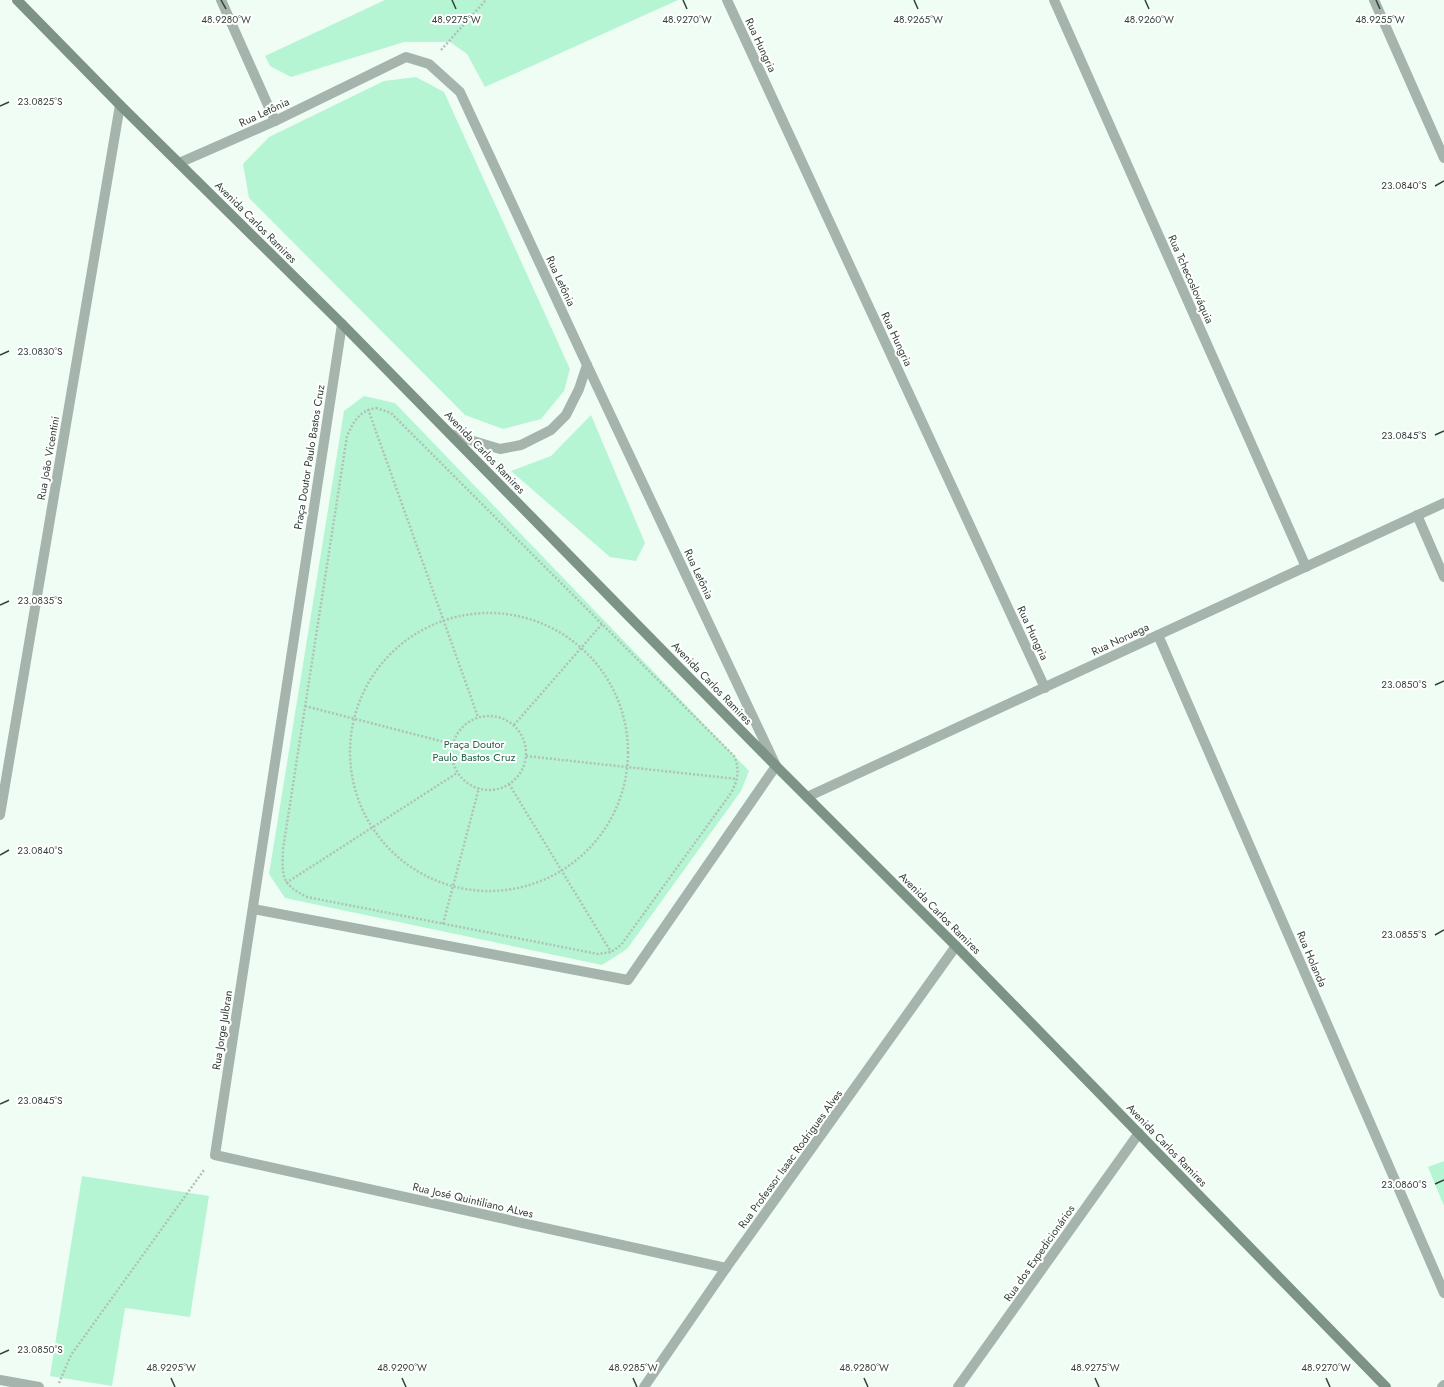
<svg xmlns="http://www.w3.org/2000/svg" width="1444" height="1387" viewBox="0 0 1444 1387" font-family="Jost,sans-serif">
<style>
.green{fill:#b6f5d4}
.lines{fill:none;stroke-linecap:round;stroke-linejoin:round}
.path{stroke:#b1c0b8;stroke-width:2.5;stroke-dasharray:2 2;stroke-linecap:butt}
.minor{stroke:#a5b4ac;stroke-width:10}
.secondary{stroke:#7c9386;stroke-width:10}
.ticks{fill:none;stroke:#324139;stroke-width:1.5}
.labels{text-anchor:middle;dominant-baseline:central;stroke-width:4;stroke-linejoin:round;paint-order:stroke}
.street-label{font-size:11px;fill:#324139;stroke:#fff}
.park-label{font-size:11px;fill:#1d6547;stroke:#fff}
.ticks-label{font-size:10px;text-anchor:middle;fill:#324139;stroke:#fff;stroke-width:4;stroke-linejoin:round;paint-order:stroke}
</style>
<rect width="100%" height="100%" fill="#effdf5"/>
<g class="green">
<polygon points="385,0 678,0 485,87 467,54 450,42 404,42 291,77 270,66 265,56"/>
<polygon points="416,77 444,92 570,369 564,391 541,419 503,429 465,415 249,198 243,164 269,137 384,81"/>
<polygon points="364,396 395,403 749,771 741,791 627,949 602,965 285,898 269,874 344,411"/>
<polygon points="591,415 645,543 636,561 610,557 511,471 551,456"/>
<polygon points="1444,1161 1444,1206 1428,1167"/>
<polygon points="82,1176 209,1196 190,1317 125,1308 112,1386 50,1376"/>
</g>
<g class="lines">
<g class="path">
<polyline points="441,50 486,0"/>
<path d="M376,408L391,413L734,756C740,769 738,780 731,793L621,945L611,952L598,954L307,897C281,884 282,877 283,849L347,436C354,421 359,411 376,408Z"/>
<polyline points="368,409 478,717"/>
<circle cx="489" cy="752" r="139"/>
<polyline points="305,706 452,744"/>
<circle cx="489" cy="753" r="37"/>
<polyline points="514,725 602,624"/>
<polyline points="526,756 737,779"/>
<polyline points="509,784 611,952"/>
<polyline points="286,883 457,773"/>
<polyline points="443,924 479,788"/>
<polyline points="59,1383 71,1355 204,1170"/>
</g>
<g class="minor">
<polyline points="221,0 275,121"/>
<polyline points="727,0 1045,688"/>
<polyline points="1054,0 1306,567"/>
<polyline points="1374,0 1444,158"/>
<polyline points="179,163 275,121 406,57 429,64 460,92 587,365 776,766 628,980 253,909"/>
<polyline points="342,324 215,1155 726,1268"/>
<polyline points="450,434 500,449 521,445 551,430 566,415 579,389 587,365"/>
<polyline points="1417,515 1444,577"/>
<polyline points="1158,635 1444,1293"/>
<polyline points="807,797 1444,503"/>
<polyline points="0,815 120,105"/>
<polyline points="0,1380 39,1387"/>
<polyline points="644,1387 726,1268 956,946"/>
<polyline points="958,1387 1139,1133"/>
<polyline points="1442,1387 1444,1385"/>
</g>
<polyline class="secondary" points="17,0 120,105 342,324 776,766 956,946 1386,1387"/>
</g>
<path class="ticks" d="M221,0L226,9M452,0L456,9M683,0L687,9M914,0L918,9M1145,0L1149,9M1376,0L1380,9M0,106L9,102M1435,186L1444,181M0,355L9,351M1435,435L1444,431M0,605L9,601M1435,685L1444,681M0,855L9,850M1435,935L1444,930M0,1104L9,1100M1435,1184L1444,1180M0,1354L9,1350M171,1378L175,1387M402,1378L406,1387M633,1378L637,1387M864,1378L868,1387M1095,1378L1099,1387M1326,1378L1330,1387"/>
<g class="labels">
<g class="street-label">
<text transform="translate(761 45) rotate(65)">Rua Hungria</text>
<text transform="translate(264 112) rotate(-25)">Rua Letônia</text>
<text transform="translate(256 222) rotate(45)">Avenida Carlos Ramires</text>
<text transform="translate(1191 279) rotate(66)">Rua Tchecoslováquia</text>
<text transform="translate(561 281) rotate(65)">Rua Letônia</text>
<text transform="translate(897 339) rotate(65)">Rua Hungria</text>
<text transform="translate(485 452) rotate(46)">Avenida Carlos Ramires</text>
<text transform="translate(309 457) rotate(-81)">Praça Doutor Paulo Bastos Cruz</text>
<text transform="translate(48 458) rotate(-80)">Rua João Vicentini</text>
<text transform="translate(699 574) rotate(65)">Rua Letônia</text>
<text transform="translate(1033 633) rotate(65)">Rua Hungria</text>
<text transform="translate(1120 639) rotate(-25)">Rua Noruega</text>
<text transform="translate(712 683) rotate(46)">Avenida Carlos Ramires</text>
<text transform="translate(940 913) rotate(45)">Avenida Carlos Ramires</text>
<text transform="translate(1312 959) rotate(67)">Rua Holanda</text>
<text transform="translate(222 1030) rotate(-81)">Rua Jorge Julbran</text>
<text transform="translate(1167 1145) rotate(46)">Avenida Carlos Ramires</text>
<text transform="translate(790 1159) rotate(-54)">Rua Professor Isaac Rodrigues Alves</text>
<text transform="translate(473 1200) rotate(13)">Rua José Quintiliano ALves</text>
<text transform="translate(1039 1253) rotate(-55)">Rua dos Expedicionários</text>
</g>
<g class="park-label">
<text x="474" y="744">Praça Doutor<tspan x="474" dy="13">Paulo Bastos Cruz</tspan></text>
</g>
</g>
<g class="ticks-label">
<text x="226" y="23">48.9280°W</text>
<text x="456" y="23">48.9275°W</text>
<text x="687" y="23">48.9270°W</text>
<text x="918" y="23">48.9265°W</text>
<text x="1149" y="23">48.9260°W</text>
<text x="1380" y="23">48.9255°W</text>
<text x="40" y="105">23.0825°S</text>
<text x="1404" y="189">23.0840°S</text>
<text x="40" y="355">23.0830°S</text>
<text x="1404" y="439">23.0845°S</text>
<text x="40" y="604">23.0835°S</text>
<text x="1404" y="688">23.0850°S</text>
<text x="40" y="854">23.0840°S</text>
<text x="1404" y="938">23.0855°S</text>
<text x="40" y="1104">23.0845°S</text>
<text x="1404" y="1188">23.0860°S</text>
<text x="40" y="1353">23.0850°S</text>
<text x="171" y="1371">48.9295°W</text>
<text x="402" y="1371">48.9290°W</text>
<text x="633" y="1371">48.9285°W</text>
<text x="864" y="1371">48.9280°W</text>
<text x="1095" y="1371">48.9275°W</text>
<text x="1326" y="1371">48.9270°W</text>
</g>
</svg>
